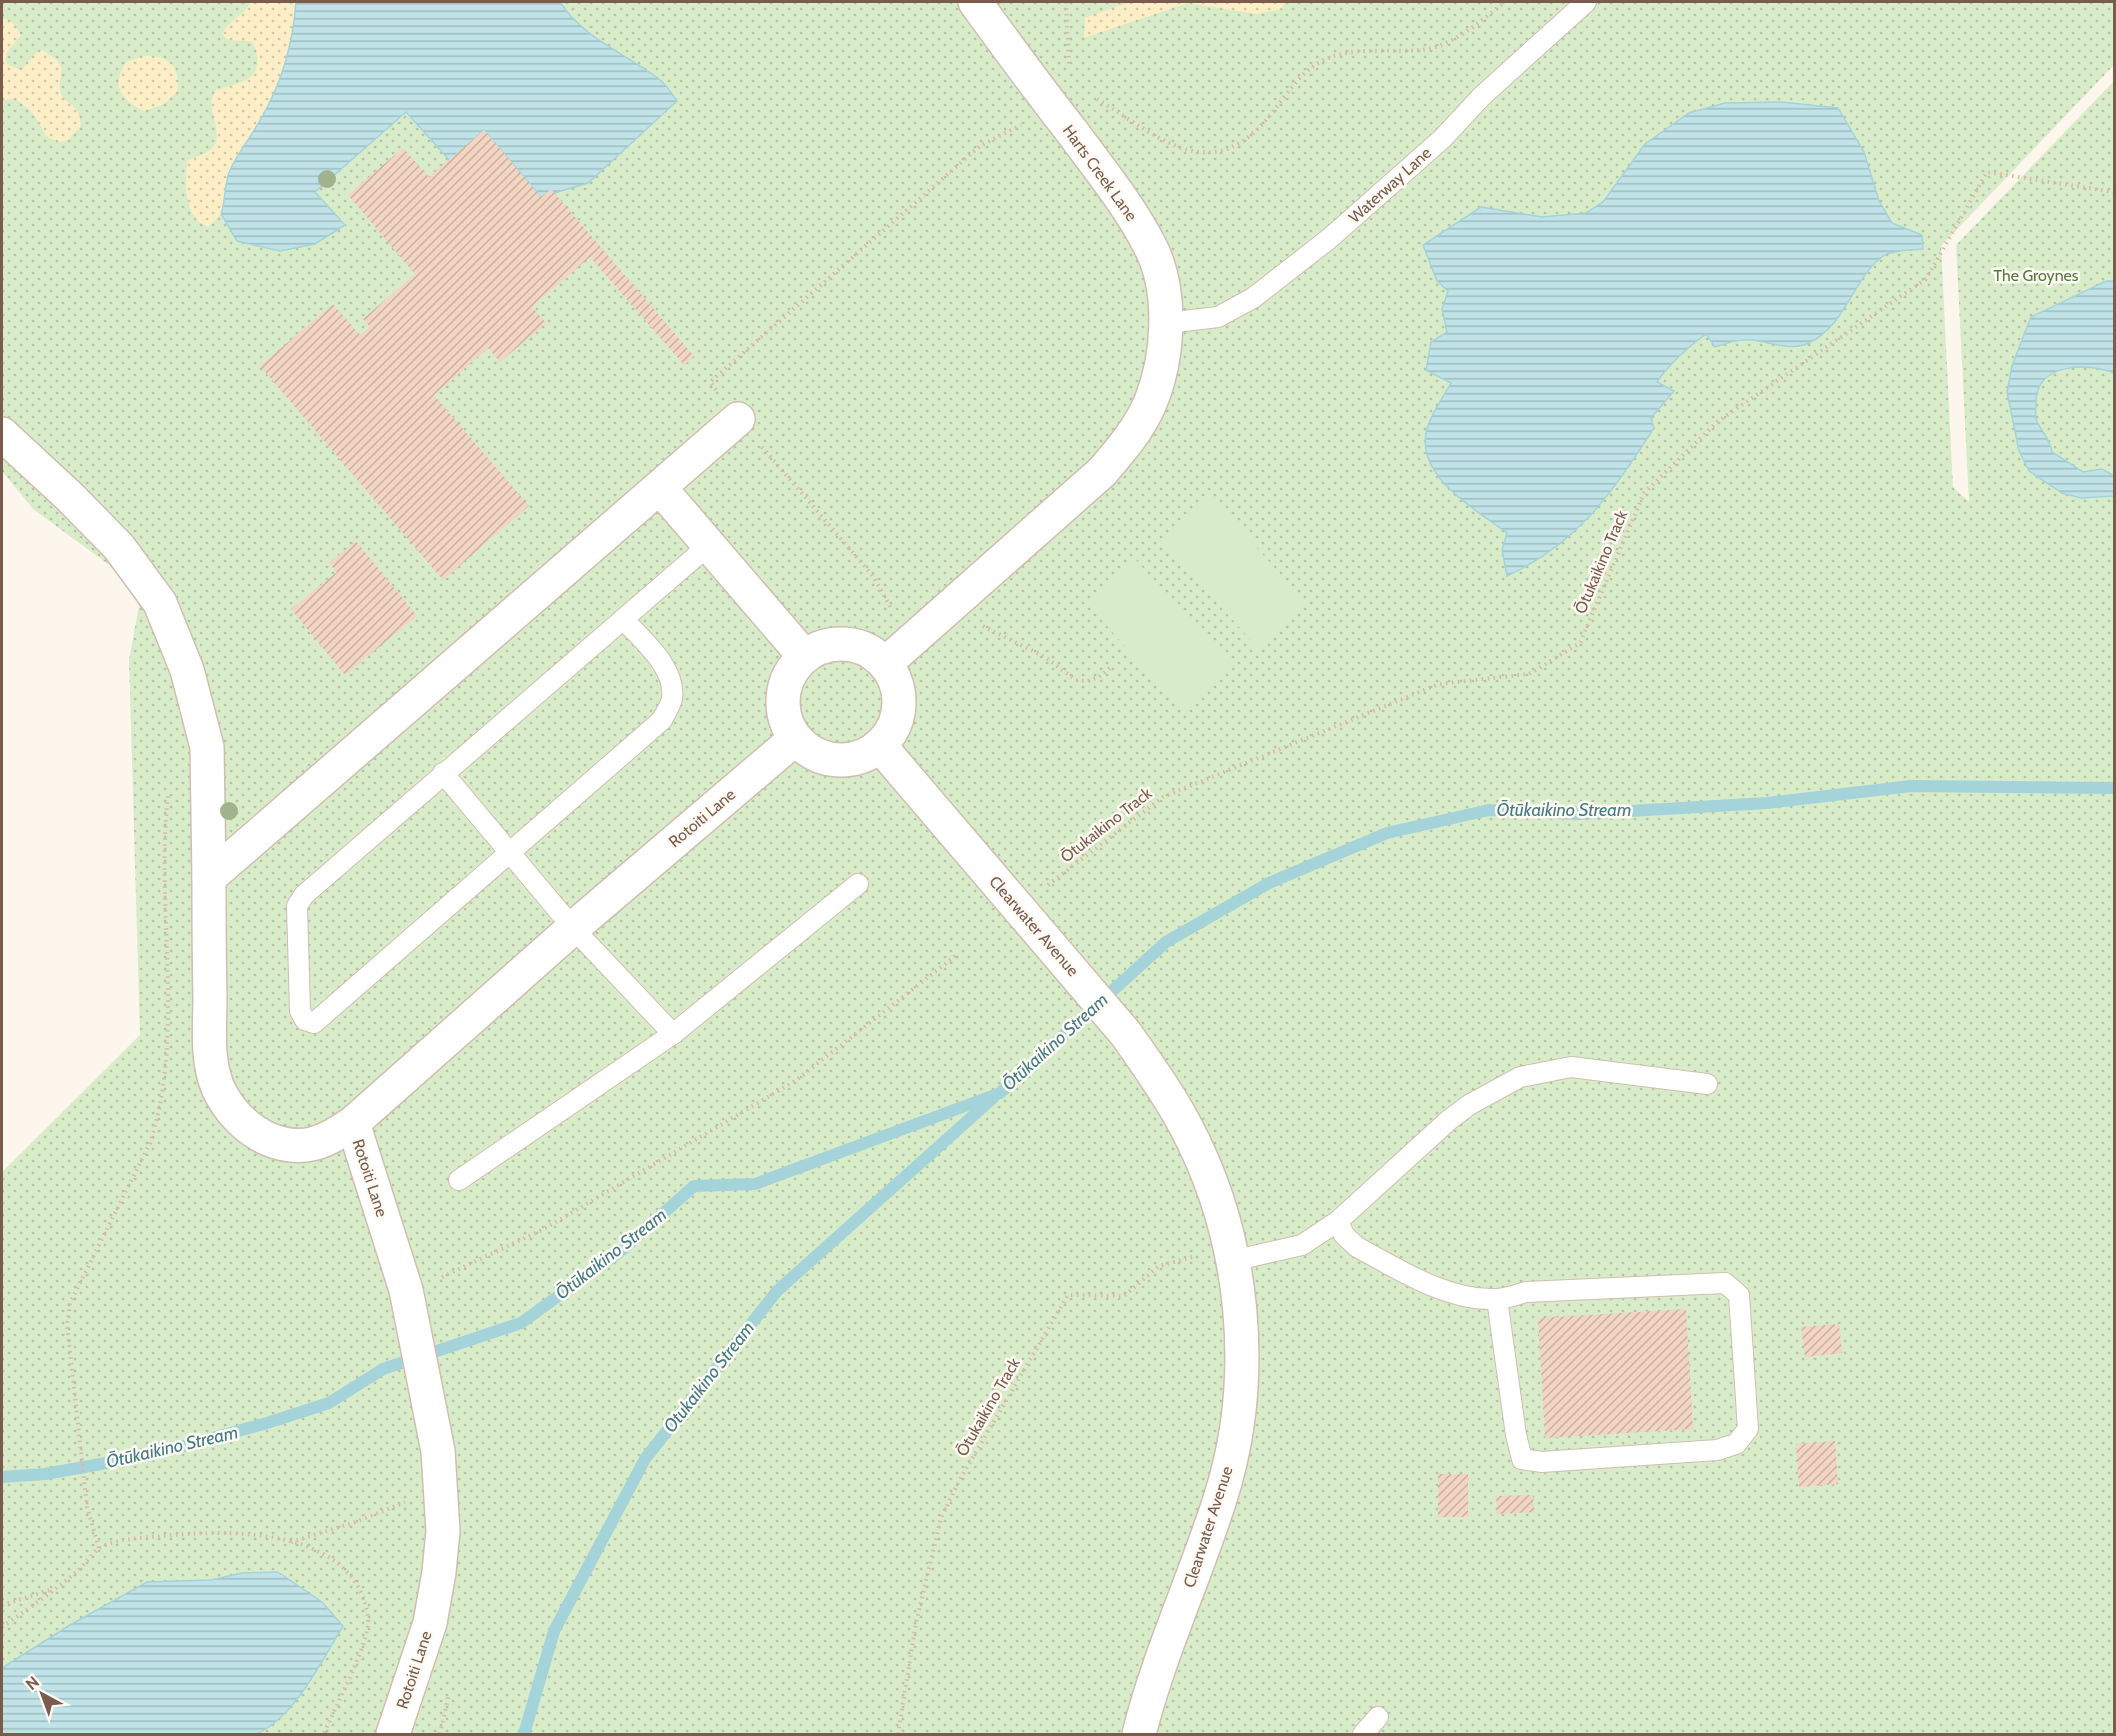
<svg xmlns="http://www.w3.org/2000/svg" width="2116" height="1736" viewBox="0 0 2116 1736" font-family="Cabin,sans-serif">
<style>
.green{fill:url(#green-dots)}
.sand{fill:url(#sand-dots)}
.pitch{fill:#d8ecc9}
.water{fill:url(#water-rules);stroke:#a5d3da;stroke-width:1.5}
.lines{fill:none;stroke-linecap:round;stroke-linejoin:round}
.stream{stroke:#a5d3da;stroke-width:12}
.building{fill:url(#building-hatch)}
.service-casing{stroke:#d1beb0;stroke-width:22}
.minor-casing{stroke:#d1beb0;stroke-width:36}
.path{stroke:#d9b8a5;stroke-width:4;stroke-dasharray:1.5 4.5;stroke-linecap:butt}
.service{stroke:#fff;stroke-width:20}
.minor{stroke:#fff;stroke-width:33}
.tree{fill:#a0b28e}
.labels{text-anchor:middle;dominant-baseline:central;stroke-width:5;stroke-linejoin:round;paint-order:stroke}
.street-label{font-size:16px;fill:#7a5c4d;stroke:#fffaf3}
.park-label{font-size:16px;fill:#537a41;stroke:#fffaf3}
.water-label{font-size:18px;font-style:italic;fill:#437c86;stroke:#fffaf3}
</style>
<defs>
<pattern id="green-dots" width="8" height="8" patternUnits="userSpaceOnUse" patternTransform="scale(1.5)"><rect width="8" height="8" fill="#d8ecc9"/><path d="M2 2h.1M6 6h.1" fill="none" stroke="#b4c2a5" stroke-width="1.8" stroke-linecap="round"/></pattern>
<pattern id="sand-dots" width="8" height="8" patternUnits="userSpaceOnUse" patternTransform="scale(1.5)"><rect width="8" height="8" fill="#fcefc7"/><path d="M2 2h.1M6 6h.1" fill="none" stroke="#d1c5a4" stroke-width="1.8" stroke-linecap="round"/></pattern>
<pattern id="water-rules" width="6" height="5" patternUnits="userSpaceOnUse" patternTransform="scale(1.5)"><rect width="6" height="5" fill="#bfe3e8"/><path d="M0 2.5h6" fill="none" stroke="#a0bbbe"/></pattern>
<pattern id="building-hatch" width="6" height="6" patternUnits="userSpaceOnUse" patternTransform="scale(1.5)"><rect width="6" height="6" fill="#f3d5c3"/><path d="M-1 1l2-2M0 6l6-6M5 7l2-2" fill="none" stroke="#cab0a1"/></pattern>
</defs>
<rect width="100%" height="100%" fill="#fdf6ec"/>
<polygon class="green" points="2,2 2114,2 2114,65 1941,246 1953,487 1969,502 1956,245 2114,81 2114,1734 2,1734 2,1172 140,1035 129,660 142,589 33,509 2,471"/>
<g class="sand">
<path d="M251,2H296L294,34L283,70L264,113L227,179L226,199L221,214L208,227C204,225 199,222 196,219C185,207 184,176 188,161C194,157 203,155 209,151C230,135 201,109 216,90C242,83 270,78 252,42C241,38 230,45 222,34C229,20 244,16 251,2Z"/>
<polygon points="1131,2 1285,2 1282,9 1257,14 1188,3 1084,38 1085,18"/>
<path d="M2,19C12,19 16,26 21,35L7,52L6,59L7,64L20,70C29,64 31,54 42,50L57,60L62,69C52,114 79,91 81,126L68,140L59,142L47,137L33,113L16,99L2,100Z"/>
<path d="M143,56C170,56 180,65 177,92L164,104L144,111C120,98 111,88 126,62Z"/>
</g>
<g class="pitch">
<polygon points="1210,495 1306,603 1257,647 1160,540"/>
<polygon points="1136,560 1233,668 1184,712 1087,604"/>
</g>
<g class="water">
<path d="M296,2H560C584,39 625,53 659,79C666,84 672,94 677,101L588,183L541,197L484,130L451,162L406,112L315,192L345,225L315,244L280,251L237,241L221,214C226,200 224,183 230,170C239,151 253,134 263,115C283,80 293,41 296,2Z"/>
<path d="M1781,102L1838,108L1864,152L1879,201L1892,223L1922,235L1923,249C1912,250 1892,250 1883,256C1853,278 1847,324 1809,343C1790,352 1769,341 1750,340C1738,339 1726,343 1715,347L1706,334C1687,348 1670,363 1657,382L1674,391L1651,418L1654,428C1612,492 1580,542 1507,576L1502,550L1507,533C1477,510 1418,479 1426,433C1430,415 1442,399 1451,383L1426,370L1431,342L1447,332L1442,309L1448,291L1437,281L1423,245L1481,207L1542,217L1586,213L1603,202L1645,144L1689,113L1725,103Z"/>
<path d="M2106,281H2114V373C2086,362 2034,363 2036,405C2036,409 2035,415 2036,419C2041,432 2049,436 2052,452L2083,472L2102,469L2114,476V496L2081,498L2062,493L2029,471L2019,451L2007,392L2012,366L2031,317Z"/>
<path d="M278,1572L322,1602L343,1626C320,1663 297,1714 257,1734H2V1668L70,1625L147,1582L211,1580L242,1573Z"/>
</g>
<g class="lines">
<g class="stream">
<polyline points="2,1477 45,1474 151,1455 267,1423 329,1403 383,1369 521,1323 622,1250 694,1186 755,1184 1000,1093 1166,942 1269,883 1387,833 1489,810 1579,814 1767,803 1911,786 2114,788"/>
<polyline points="524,1734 554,1631 645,1459 777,1291 993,1098"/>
</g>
</g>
<g class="building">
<polygon points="484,130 541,197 551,189 694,356 684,365 590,257 532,307 546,323 500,362 488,348 434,395 529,506 443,580 260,366 333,304 360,335 370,327 363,319 415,274 348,195 403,148 429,177"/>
<polygon points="356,541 417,616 345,675 291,609 337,572 329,563"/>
<polygon points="1686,1309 1693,1429 1545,1438 1538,1318"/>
<polygon points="1839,1324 1842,1353 1805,1357 1801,1327"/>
<polygon points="1835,1441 1838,1484 1799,1487 1796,1444"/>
<rect x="1438" y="1474" width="30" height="43"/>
<polygon points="1533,1495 1534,1512 1497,1514 1496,1496"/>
</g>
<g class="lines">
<defs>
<g id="service">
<polyline points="1167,323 1218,317 1253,298 1330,238 1443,138 1481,97 1586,2"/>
<path d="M623,619C642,640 676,667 672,698C671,705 665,714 662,720L314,1023L305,1020L300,1011L297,906L304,895L709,545"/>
<polyline points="443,773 573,928 673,1034 459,1180"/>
<polyline points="673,1034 858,884"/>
<path d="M1338,1221L1344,1235L1357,1247C1398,1269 1447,1301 1495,1299C1505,1299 1516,1295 1526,1292L1725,1283L1739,1295L1748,1429L1736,1444L1717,1450L1542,1462L1522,1459L1516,1435L1497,1299"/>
<polyline points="1232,1261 1302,1245 1338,1221 1449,1120 1469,1105 1520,1077 1571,1067 1707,1084"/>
<polyline points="1363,1734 1378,1717"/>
</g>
<g id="minor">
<polyline points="2,434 70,497 119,547 160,603 187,670 207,747 209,878"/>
<polyline points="660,488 804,656"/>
<circle cx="841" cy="702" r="58"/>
<path d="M885,664L1102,472C1121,450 1140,428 1151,401C1169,356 1173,290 1150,246C1129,205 1100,170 1073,133C1039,90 1007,46 975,2"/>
<path d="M880,746L1126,1034C1147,1064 1168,1093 1185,1125C1245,1237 1259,1378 1220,1499C1195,1578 1159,1654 1139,1734"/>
<path d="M353,1123C325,1143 302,1153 268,1139C246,1129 228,1110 218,1088C206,1060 210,1026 210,997C209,958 209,918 209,878L738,419"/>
<polyline points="393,1734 430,1623 439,1572 443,1531 438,1451 406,1290 353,1123 573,928 795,739"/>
</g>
</defs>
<use href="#service" class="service-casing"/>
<use href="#minor" class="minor-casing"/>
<g class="path">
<polyline points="1066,2 1069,64"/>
<path d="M1097,99C1163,139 1213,191 1275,109C1288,92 1304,68 1326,59C1356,46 1388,53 1420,50C1453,47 1480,21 1505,2"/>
<polyline points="716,390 710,382 980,146 1021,125"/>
<polyline points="762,447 873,576 892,610"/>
<polyline points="983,626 1045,657 1076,680 1088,681 1099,677 1112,666"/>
<polyline points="1048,885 1163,797 1439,684 1529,674 1580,643 1644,493 1717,422 1926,279 1987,172 2114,192"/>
<polyline points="442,1277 544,1229 795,1081 958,954"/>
<polyline points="291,1542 353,1523 405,1502"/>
<path d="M99,1548L87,1507L67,1324L70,1303L150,1143C186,1032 155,911 168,796"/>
<polyline points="2,1605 50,1590"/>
<path d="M2,1627C26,1610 52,1593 75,1573C84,1566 91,1553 101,1547C120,1538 143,1538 164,1536C231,1529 354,1527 368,1616C372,1640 334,1708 324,1734"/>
<polyline points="440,1734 449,1694"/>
<polyline points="898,1734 916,1623 941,1518 959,1481 1068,1295 1124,1296 1159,1266 1192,1257"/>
</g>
<use href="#service" class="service"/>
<use href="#minor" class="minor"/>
</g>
<g class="tree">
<circle cx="327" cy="179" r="9"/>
<circle cx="229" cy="811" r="9"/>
</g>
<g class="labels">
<g class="street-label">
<text transform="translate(1100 173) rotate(54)">Harts Creek Lane</text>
<text transform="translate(1390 185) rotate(-42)">Waterway Lane</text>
<text transform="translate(1601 562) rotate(-67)">Ōtukaikino Track</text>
<text transform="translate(702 818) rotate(-40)">Rotoiti Lane</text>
<text transform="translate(1106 825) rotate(-38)">Ōtukaikino Track</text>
<text transform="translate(1034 926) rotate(49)">Clearwater Avenue</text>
<text transform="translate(370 1178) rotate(72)">Rotoiti Lane</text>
<text transform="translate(988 1407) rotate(-60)">Ōtukaikino Track</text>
<text transform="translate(1208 1527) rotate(-72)">Clearwater Avenue</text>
<text transform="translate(414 1670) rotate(-72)">Rotoiti Lane</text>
</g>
<g class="park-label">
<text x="2036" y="275">The Groynes</text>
</g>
<g class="water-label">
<text x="1564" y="810">Ōtūkaikino Stream</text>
<text transform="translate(1055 1042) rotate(-42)">Ōtūkaikino Stream</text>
<text transform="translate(611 1254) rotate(-38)">Ōtūkaikino Stream</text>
<text transform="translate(709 1377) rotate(-52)">Otukaikino Stream</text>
<text transform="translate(172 1447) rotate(-13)">Ōtūkaikino Stream</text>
</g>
</g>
<rect width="2116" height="1736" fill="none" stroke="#7a5c4d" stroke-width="6"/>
<g transform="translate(42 1694) rotate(319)" stroke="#fffaf3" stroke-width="4.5" paint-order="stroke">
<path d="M0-4.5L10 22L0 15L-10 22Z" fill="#7a5c4d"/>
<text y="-9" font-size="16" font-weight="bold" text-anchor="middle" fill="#7a5c4d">N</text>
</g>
</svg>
